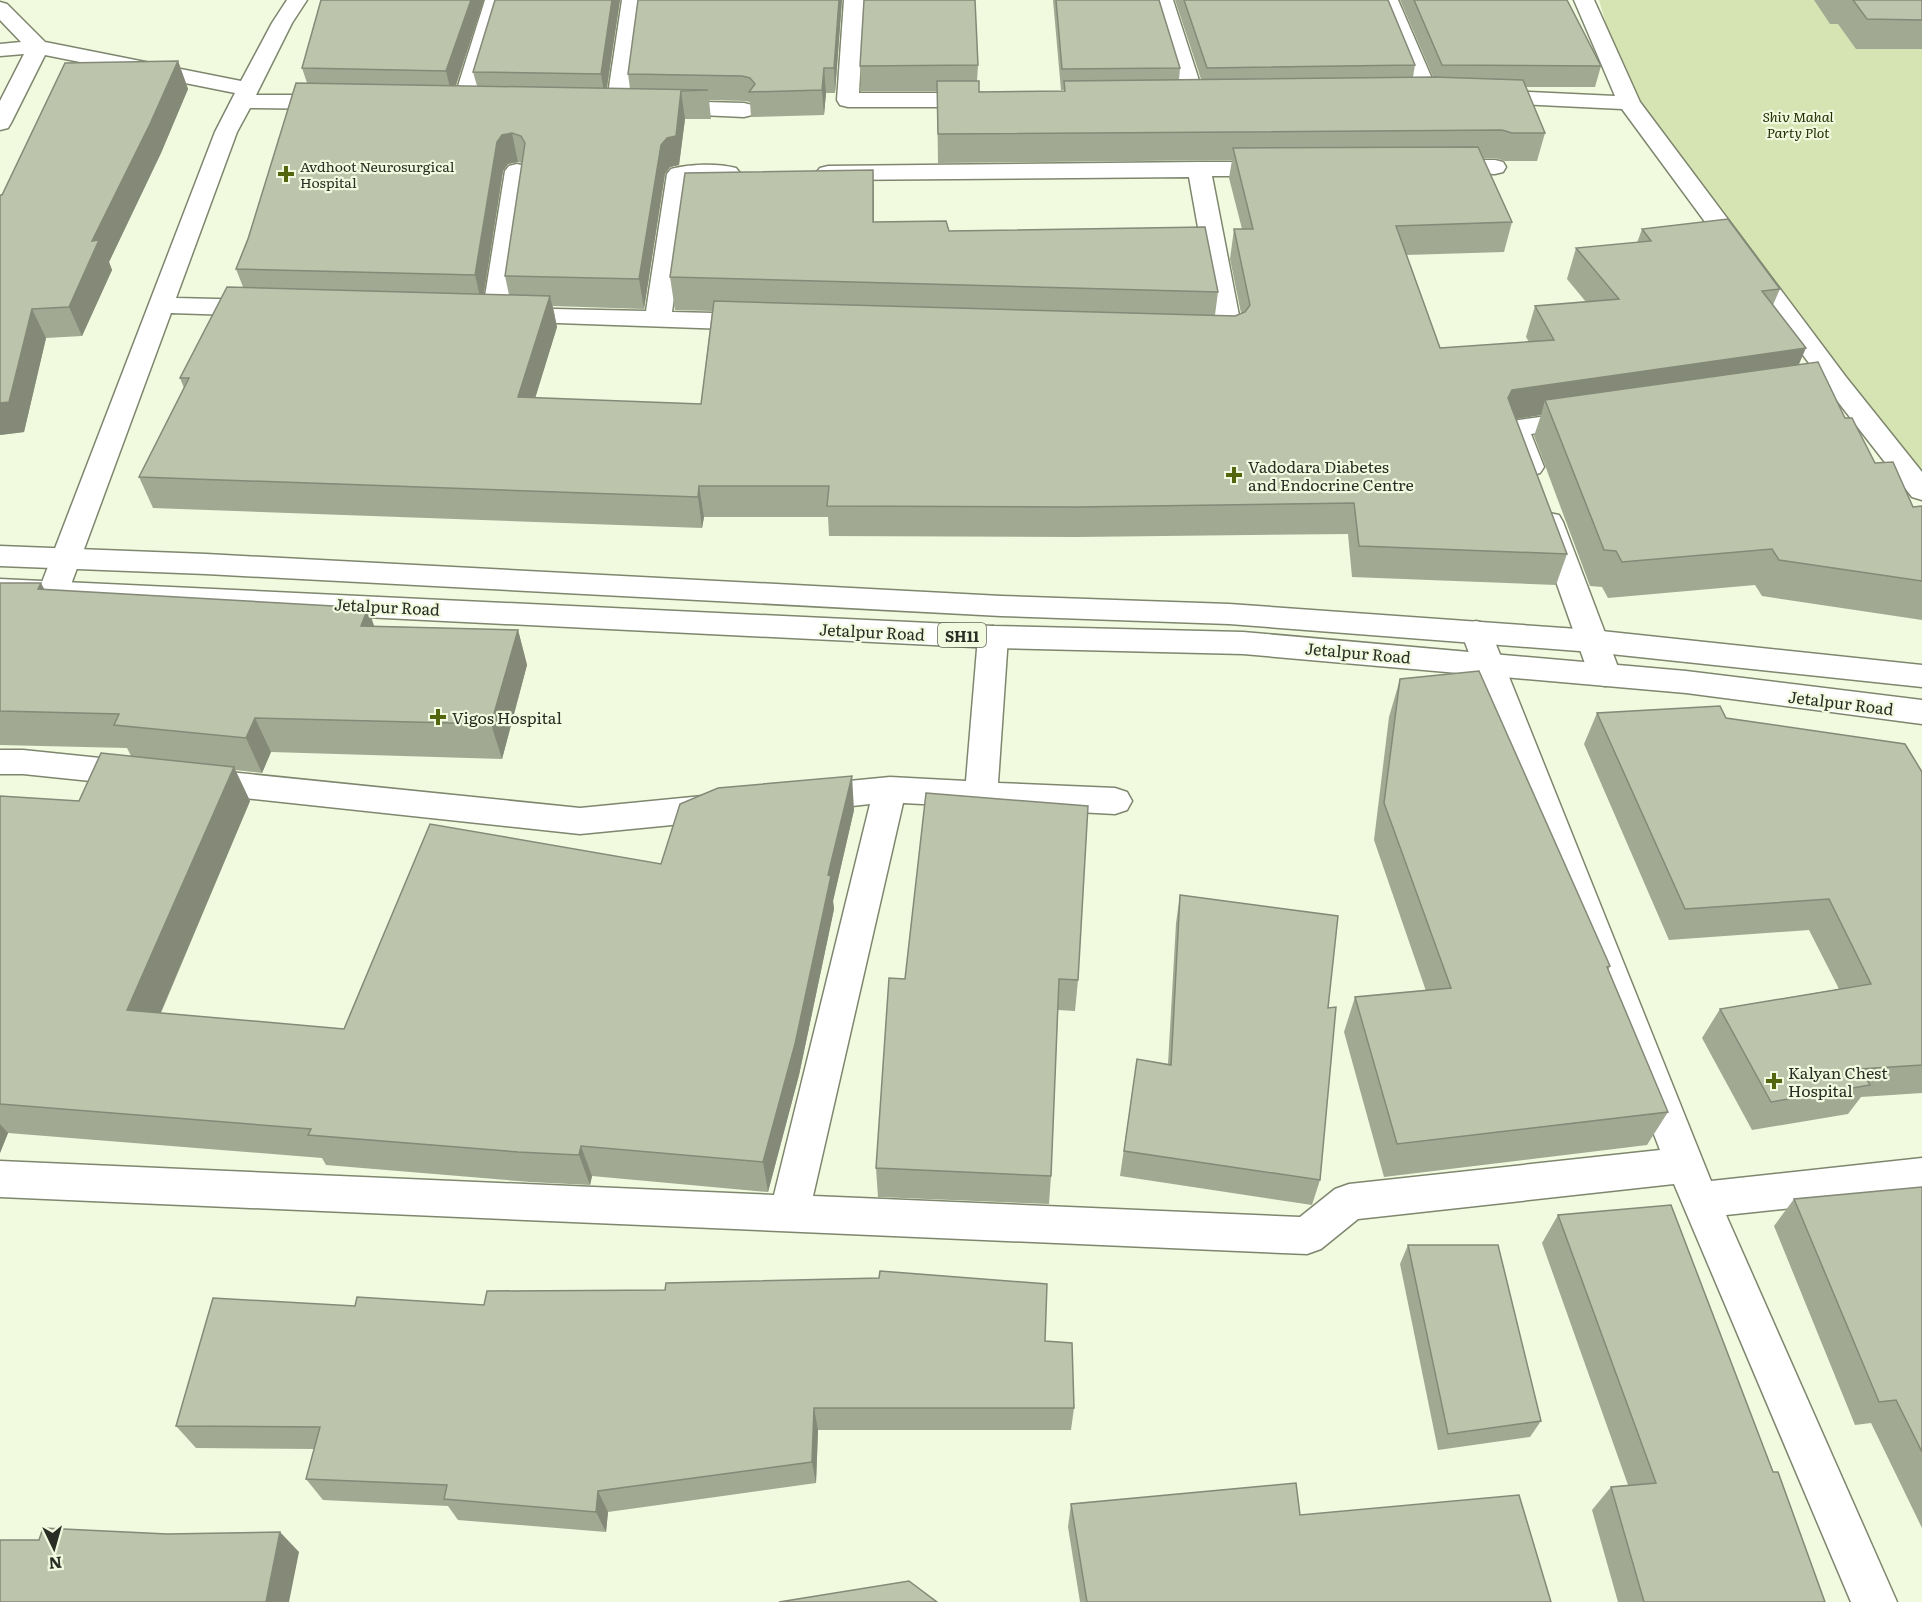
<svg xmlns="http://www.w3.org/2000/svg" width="1922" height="1602" viewBox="0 0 1922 1602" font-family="Literata,serif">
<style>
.green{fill:#d5e4b2}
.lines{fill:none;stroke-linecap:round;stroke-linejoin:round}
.minor-casing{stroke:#7e866e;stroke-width:3}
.major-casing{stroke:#7e866e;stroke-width:3}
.minor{fill:#fff;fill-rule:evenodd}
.major{fill:#fff;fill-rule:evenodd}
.wall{fill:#a2a993;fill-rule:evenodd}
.shaded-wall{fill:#848978}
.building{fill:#bcc4ab;stroke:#848978;stroke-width:1.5}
.poi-dot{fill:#53650e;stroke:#f1f9df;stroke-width:2}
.labels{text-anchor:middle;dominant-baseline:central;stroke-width:4.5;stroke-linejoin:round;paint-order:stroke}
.far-park-label{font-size:14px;font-style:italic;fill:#252f04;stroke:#f1f9df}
.far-poi-label{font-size:14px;fill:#2a2d24;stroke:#f1f9df;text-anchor:start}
.shield{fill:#f1f9df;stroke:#666a5c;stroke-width:1.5}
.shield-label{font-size:15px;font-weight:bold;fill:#2a2d24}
.poi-label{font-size:16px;fill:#2a2d24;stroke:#f1f9df;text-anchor:start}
.street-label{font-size:16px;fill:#2a2d24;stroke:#f1f9df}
</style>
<rect width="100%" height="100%" fill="#f1f9df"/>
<polygon class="green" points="1599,0 1922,0 1922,498 1629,103"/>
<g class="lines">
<defs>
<g id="minor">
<polygon points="287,0 307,0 292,23 256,95 334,95 342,97 345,102 342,107 334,109 250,108 237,132 176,298 261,300 270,303 274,308 270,313 261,316 171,313 69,590 64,597 54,600 44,597 39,590 215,132 235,93 45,55 11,123 8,128 0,130 0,101 24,54 0,56 0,44 21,42 0,20 0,2 7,4 45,42 241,81 272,23"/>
<polygon points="485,0 505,0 474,105 471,110 463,112 455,110 452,105"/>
<polygon points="622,0 642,0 628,107 625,112 617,114 609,112 606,107"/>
<polygon points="844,0 864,0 859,93 982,93 990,95 993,100 990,105 982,107 848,107 840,105 837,100"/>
<polygon points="1153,0 1173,0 1205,99 1202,104 1194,106 1186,104 1183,99"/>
<polygon points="1378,0 1398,0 1439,95 1436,100 1428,102 1420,100 1417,95"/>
<polygon points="1574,0 1594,0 1640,102 1846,377 1922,472 1922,500 1912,497 1828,389 1622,109 1479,102 1476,97 1479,92 1487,90 1615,96"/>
<polygon points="665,101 744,103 752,105 755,110 752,115 744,117 657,113 654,108 657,103"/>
<polygon points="1443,160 1495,160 1503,162 1506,167 1503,172 1495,174 1435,172 1432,167 1435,162"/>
<path d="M1199,162H1274L1282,164L1286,169L1282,174L1274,176H1212L1243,336L1239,341C1225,345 1211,344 1197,340L1193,335L1197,330L1216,328L1189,177L828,180L820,178L816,173L820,168L828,166Z"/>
<path d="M517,164L525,166L529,171L509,308L646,311L667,174L671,169C690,164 717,163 736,168L740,173L736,178L690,181L672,312L756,314L765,317L769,322L765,327L756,330L502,321L495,323L486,320L482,315L505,171L509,166Z"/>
<polygon points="1583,411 1593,413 1596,419 1593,425 1531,434 1544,467 1540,473 1530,476 1520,473 1501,428 1505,422"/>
<polygon points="1549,513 1559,515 1563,522 1621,675 1616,683 1605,686 1594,683 1589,675 1535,522 1539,515"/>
<polygon points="1476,621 1487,624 1491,632 1711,1181 1922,1158 1922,1194 1726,1215 1897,1602 1851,1602 1674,1184 1358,1219 1321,1249 1307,1254 0,1197 0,1161 774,1195 870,804 808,811 796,807 792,798 796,789 808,785 890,777 966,781 978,637 982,629 993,626 1004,629 1008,637 998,783 1115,788 1127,792 1132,801 1127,810 1115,814 903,803 813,1196 1300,1217 1335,1189 1349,1184 1660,1150 1461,632 1465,624"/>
<polygon points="0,750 23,750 139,762 151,765 155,774 151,783 139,786 23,774 0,774"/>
<polygon points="199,769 580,808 723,794 735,798 740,807 735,816 723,820 580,834 199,793 187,790 183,781 187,772"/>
</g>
<g id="major">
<polygon points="0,546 206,554 1001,596 1229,604 1592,630 1922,665 1922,687 1592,652 1229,624 1001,616 206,574 0,566"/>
<polygon points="0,579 993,626 1243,632 1686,671 1922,700 1922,724 1686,693 1243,654 993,648 0,599"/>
</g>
</defs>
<use href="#minor" class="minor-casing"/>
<use href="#major" class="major-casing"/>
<use href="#minor" class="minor"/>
<use href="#major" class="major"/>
</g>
<g class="wall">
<path d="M484,0L456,86H477L473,72L495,0H620L607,89H630L628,74L842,0L835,93H826L824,115L751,117L750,102L745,101L709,100L711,119H685L679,165L670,167L665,174L644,309L553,306L557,327L535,398L701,404L712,311L675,310L670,277L873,170L874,222L949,231L1218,292L1215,315L1235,316L1241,313L1230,259L1234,229H1242L1229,178L1232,160L938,163L937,91H861L860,66L978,65L977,81L979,92L1064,91V90H1061L1053,0H1159L1180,68L1179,80L1201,79L1175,0H1388L1415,65L1413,77H1433L1400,0H1567L1601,66L1595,87H1526L1545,133L1537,161H1505L1495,158H1483L1512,222L1504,252L1406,255L1440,348L1529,342L1526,337L1535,306L1586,302L1567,279L1576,248L1637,243L1642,229L1780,289L1773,305L1799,365L1845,418L1875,463L1913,507L1922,506V620L1762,596L1755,585L1608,598L1602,587L1590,586L1534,436L1541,415L1516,419L1567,554L1556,585L1352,577L1348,534L1076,537L829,536L828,517H704L702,528L153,508L139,477L184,388L180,378L243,287L236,269L307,83L302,68ZM518,162L522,163L505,276L509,295L484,294L503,171L508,164Z"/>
<polygon points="1814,0 1922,0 1922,49 1856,49 1838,24 1830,24"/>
<polygon points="178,61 188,89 161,153 109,262 112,270 82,336 46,338 24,432 0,435 0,195 2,195"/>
<polygon points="0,583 45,590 374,626 518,630 527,665 502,759 271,752 262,773 235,770 250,801 161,1013 344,1029 661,864 854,810 833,901 834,909 799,1075 768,1192 592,1176 590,1185 530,1182 326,1165 322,1158 8,1133 0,1153 0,796 79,801 131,756 127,748 0,745"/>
<polygon points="1400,679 1610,966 1608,971 1668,1112 1647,1145 1384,1177 1344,1032 1355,997 1426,991 1374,840 1389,717"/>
<polygon points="1597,713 1726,718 1922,772 1922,1093 1861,1097 1848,1114 1752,1130 1702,1038 1720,1009 1839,989 1809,930 1669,940 1584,744"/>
<polygon points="926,793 1078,980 1075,1011 1058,1010 1051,1176 1049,1204 878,1197 876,1168 905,979"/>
<polygon points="1180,895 1328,1008 1320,1180 1312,1205 1120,1176 1137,1059 1168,1064 1176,923"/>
<polygon points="1922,1187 1922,1528 1871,1423 1855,1425 1774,1226 1794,1199"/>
<polygon points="1558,1215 1773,1472 1825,1602 1618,1602 1592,1510 1611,1487 1628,1485 1542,1243"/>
<polygon points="1408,1245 1541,1421 1530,1437 1438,1450 1400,1264"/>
<polygon points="1045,1341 1074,1408 1071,1430 818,1430 816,1483 608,1512 606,1532 458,1520 448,1506 323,1500 306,1479 314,1449 196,1448 176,1426"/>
<polygon points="1071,1504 1300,1515 1551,1602 1080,1602 1068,1527"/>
</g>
<g class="shaded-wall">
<polygon points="471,0 484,0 452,96 446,71"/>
<polygon points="612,0 620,0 605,99 601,74"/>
<polygon points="839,0 842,0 835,93 834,68"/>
<polygon points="178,61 188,89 161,153 109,262 112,270 82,336 69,307 92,241"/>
<polygon points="824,68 826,93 824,115 822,90"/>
<polygon points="681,91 685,119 679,165 670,167 665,174 644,309 639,279 661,145"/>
<polygon points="512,133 518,162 508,164 503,171 482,305 475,275 497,142 502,135"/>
<polygon points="873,170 874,203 874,254 873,222"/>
<polygon points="550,296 557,327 526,428 518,397"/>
<polygon points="32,309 46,338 24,432 0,435 0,403"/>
<polygon points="1806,348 1793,378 1545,400 1541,415 1503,421 1508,398 1512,390"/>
<polygon points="699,486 704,517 702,528 698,497"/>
<polygon points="41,583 60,618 38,589"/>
<polygon points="368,608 380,643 361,626"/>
<polygon points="518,630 527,665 502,759 491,724"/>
<polygon points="255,718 271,752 262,773 246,738"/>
<polygon points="234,767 250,801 148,1042 127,1010"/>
<polygon points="852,776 854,810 833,901 834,909 799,1075 768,1192 763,1162 828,875"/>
<polygon points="0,1124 8,1133 0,1153"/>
<polygon points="581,1146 592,1176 590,1185 579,1155"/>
<polygon points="814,1408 818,1430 816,1483 812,1462"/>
<polygon points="598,1491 608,1512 606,1532 596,1512"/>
<polygon points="280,1532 299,1552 289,1602 266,1602"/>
</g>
<g class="building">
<polygon points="321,0 471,0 446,71 302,68"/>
<polygon points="495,0 612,0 601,74 473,72"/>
<polygon points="638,0 839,0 834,68 824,68 822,90 749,92 755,84 750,78 742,76 628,74"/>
<polygon points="864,0 975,0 978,65 860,66"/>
<polygon points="1056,0 1159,0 1180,68 1062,69"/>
<polygon points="1184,0 1388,0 1415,65 1207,68"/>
<polygon points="1414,0 1567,0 1601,66 1442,65"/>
<polygon points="1853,0 1922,0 1922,20 1867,19"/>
<polygon points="178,61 150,124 92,241 99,240 69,307 32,309 9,402 0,403 0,195 2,195 65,63"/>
<polygon points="1434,77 1523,80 1545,133 1512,133 1502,130 938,134 937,81 979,81 979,92 1065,91 1064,81"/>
<polygon points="296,83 708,90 681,91 676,136 667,138 661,145 639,279 505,276 525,143 521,136 512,133 502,135 497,142 475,275 236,269 248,239"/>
<polygon points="1478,147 1512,222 1396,226 1440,348 1554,340 1535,306 1619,299 1576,248 1651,241 1642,229 1728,219 1780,289 1762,291 1806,348 1512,390 1508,398 1567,554 1359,546 1354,503 1078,507 827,506 829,486 699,486 698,497 139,477 189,378 180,378 227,287 550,296 518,397 701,404 714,301 1235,316 1245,312 1250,305 1234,229 1253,229 1233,148"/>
<polygon points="873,170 873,222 946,221 949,231 1205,227 1218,292 670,277 685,173"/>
<polygon points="1818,362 1845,418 1852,418 1875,463 1893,462 1913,507 1922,506 1922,581 1779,560 1772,549 1622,562 1616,551 1604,550 1545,400"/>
<polygon points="0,583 41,583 38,589 368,608 361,626 518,630 491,724 255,718 246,738 114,725 119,714 0,711"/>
<polygon points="1479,671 1610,966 1607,967 1668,1112 1397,1144 1355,997 1451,988 1384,803 1400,679"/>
<polygon points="1720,706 1726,718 1905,744 1922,772 1922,1065 1861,1069 1870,1085 1771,1102 1720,1009 1871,984 1829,899 1685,909 1597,713"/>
<polygon points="101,753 234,767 127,1010 344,1029 430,824 661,864 680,804 718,788 852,776 828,875 831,876 795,1044 763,1162 581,1146 579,1155 518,1152 308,1135 311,1129 0,1104 0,796 79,801"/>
<polygon points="926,793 1088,806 1078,980 1059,979 1051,1176 876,1168 889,978 905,979"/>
<polygon points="1180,895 1338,916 1328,1008 1336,1007 1320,1180 1124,1151 1137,1059 1171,1065"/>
<polygon points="1922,1187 1922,1452 1896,1400 1879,1402 1794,1199"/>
<polygon points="1671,1205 1773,1472 1778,1472 1825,1602 1644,1602 1611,1487 1656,1483 1558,1215"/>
<polygon points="1408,1245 1498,1245 1541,1421 1448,1434"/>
<polygon points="880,1271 1047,1284 1045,1341 1072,1343 1074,1408 814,1408 812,1462 598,1491 596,1512 444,1499 447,1485 306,1479 320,1427 176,1426 213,1298 355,1306 357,1297 484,1305 487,1291 665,1290 666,1283 879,1278"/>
<polygon points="1296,1483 1300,1515 1519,1495 1551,1602 1087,1602 1071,1504"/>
<polygon points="43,1528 167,1534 280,1532 266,1602 0,1602 0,1540 39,1540"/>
<polygon points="909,1581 937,1602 779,1602"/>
</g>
<g class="poi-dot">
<path d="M283 165h6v6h6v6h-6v6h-6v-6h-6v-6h6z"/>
<path d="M1231 466h6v6h6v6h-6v6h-6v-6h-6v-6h6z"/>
<path d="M435 708h6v6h6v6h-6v6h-6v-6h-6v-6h6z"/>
<path d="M1771 1072h6v6h6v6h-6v6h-6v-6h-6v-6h6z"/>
</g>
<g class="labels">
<g class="far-park-label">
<text x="1798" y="116">Shiv Mahal<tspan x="1798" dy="16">Party Plot</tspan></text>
</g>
<g class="far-poi-label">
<text x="300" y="166">Avdhoot Neurosurgical<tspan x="300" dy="16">Hospital</tspan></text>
</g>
<rect class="shield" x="938" y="623" width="48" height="24" rx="4.5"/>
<g class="shield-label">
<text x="962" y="635">SH11</text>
</g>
<g class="poi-label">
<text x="1248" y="466">Vadodara Diabetes<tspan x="1248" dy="18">and Endocrine Centre</tspan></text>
<text x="452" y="717">Vigos Hospital</text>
<text x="1788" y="1072">Kalyan Chest<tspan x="1788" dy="18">Hospital</tspan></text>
</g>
<g class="street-label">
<text transform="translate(387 606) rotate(3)">Jetalpur Road</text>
<text transform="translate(872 631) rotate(3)">Jetalpur Road</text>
<text transform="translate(1358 652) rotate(5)">Jetalpur Road</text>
<text transform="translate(1841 702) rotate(7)">Jetalpur Road</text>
</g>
</g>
<g transform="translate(54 1548) rotate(175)" stroke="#f1f9df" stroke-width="4.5" paint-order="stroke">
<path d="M0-4.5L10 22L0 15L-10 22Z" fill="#2a2d24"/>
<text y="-9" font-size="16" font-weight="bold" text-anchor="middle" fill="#2a2d24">N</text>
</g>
</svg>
